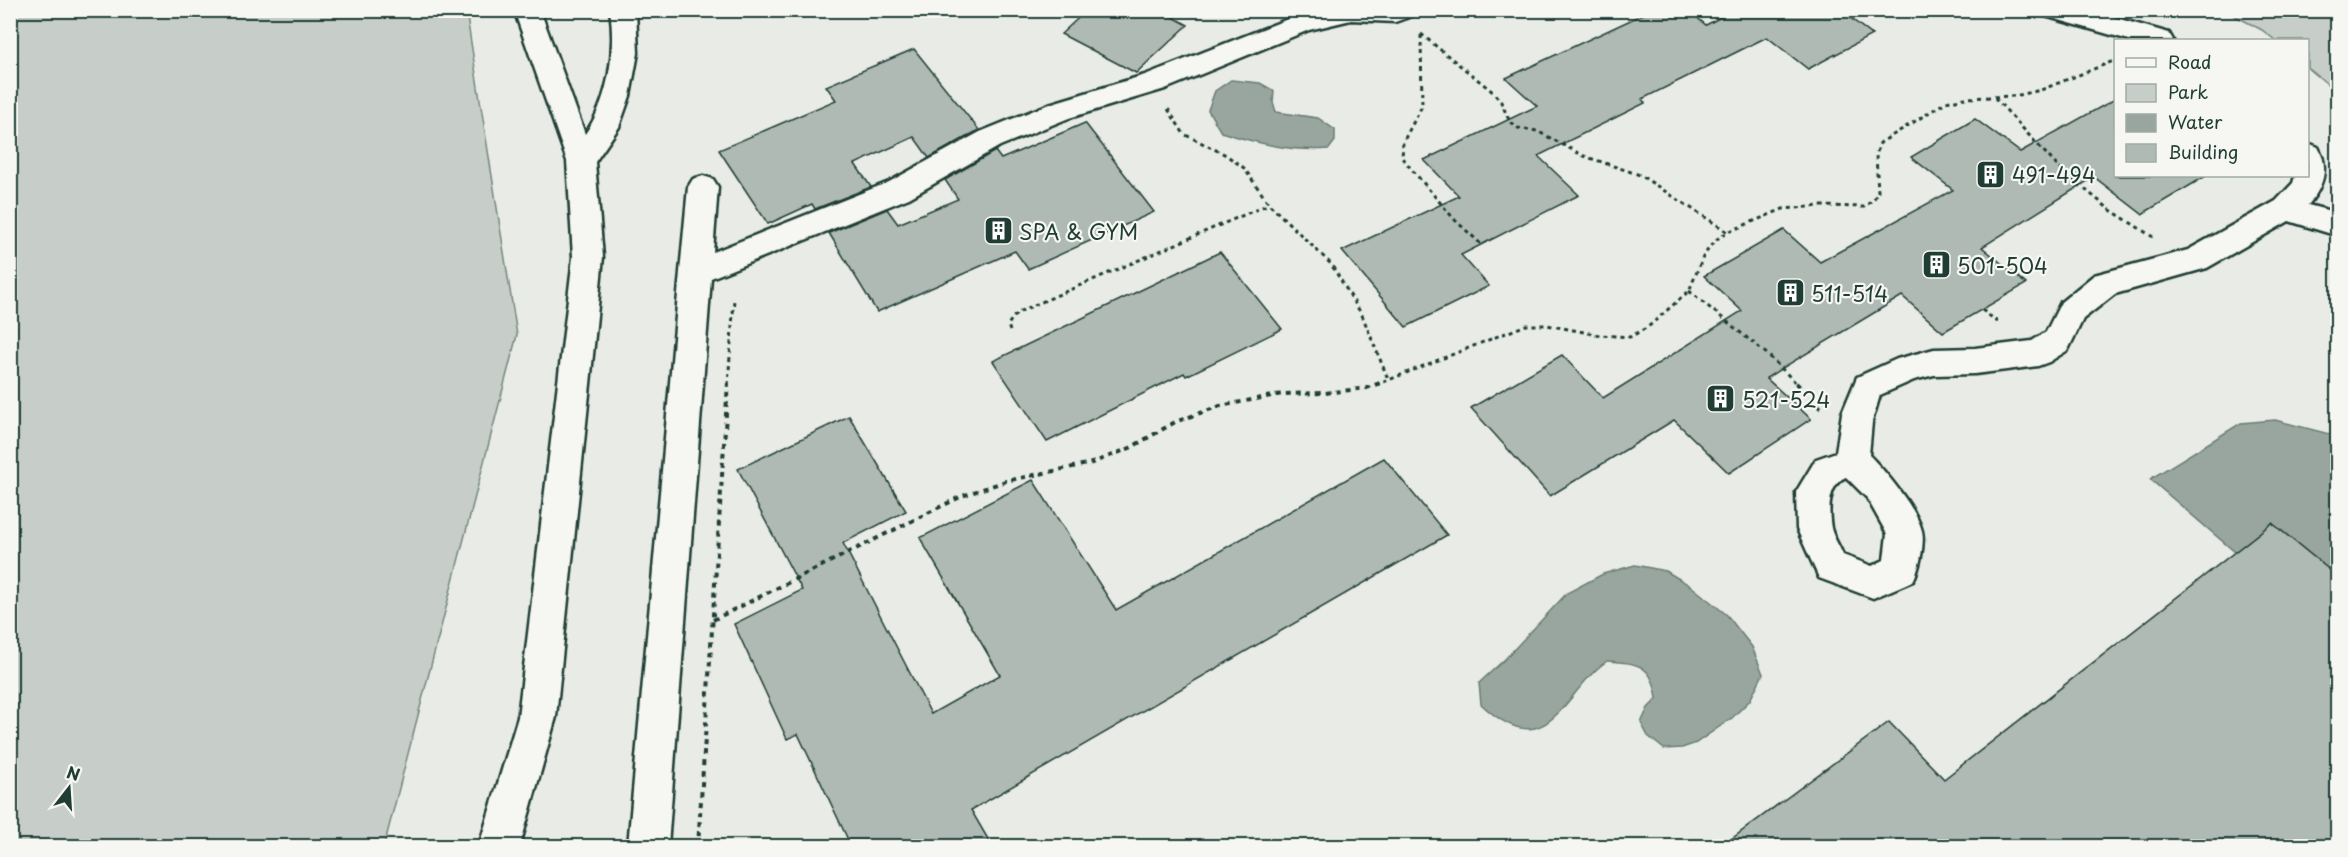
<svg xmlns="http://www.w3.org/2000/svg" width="2348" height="857" viewBox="0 0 2348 857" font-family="'Playpen Sans',sans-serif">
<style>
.green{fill:#c7cec9;stroke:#73867e;stroke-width:1.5}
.water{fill:#99a6a0;stroke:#687c75;stroke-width:1.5}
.building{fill:#b0bab5;stroke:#1f3d34;stroke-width:1.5}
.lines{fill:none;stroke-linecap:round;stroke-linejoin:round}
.minor-casing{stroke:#1f3d34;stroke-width:5}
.path-far1{stroke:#1f3d34;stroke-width:3;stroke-dasharray:4 4;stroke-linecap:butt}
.path{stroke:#1f3d34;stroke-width:4;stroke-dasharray:5 5;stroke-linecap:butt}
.minor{fill:#f6f6f2;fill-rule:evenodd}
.labels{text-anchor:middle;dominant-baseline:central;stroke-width:4.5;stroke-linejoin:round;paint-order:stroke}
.poi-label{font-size:21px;fill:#1f3d34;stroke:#f6f6f2;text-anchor:start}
</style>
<rect width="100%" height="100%" fill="#e9ebe7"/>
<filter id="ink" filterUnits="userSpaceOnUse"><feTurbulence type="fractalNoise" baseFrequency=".0167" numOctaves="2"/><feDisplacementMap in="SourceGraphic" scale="12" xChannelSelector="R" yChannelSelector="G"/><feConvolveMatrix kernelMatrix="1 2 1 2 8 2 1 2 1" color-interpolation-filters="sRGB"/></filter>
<g filter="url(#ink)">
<g class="green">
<polygon points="10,11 466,11 517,335 384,846 11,846"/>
<polygon points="2226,11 2337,11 2337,92 2308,68 2308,40 2275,40 2262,30"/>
</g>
<g class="water">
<path d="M1231,80L1260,83L1274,91L1273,102L1276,112L1318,118L1335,130V141L1329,149C1292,152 1256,143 1221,132L1208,110L1215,91Z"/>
<polygon points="2275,420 2337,436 2337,576 2272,523 2235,552 2150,479 2241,423"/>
<path d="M1635,565L1666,571L1691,586L1727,615L1752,647L1763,674L1750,700L1732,718L1696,743L1682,748L1664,749L1648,736L1641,723L1648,708L1657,699C1653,664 1637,663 1607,661C1562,692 1549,768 1481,704L1479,683L1505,659L1567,593L1603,574Z"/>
</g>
<g class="building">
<polygon points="1087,10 1160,10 1188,25 1136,73 1061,34"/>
<polygon points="1652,10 1688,10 1706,25 1734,10 1840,10 1872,35 1808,69 1767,37 1642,99 1645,103 1538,156 1579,195 1461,255 1489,286 1406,327 1342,251 1459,196 1424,160 1537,106 1506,78"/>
<polygon points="914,49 979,130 929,158 914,137 855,164 871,187 815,209 812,204 768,224 719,150 836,100 826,86"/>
<polygon points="2115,99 2115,176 2206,176 2142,214 2094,177 1982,247 2026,284 1943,332 1902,296 1766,378 1811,419 1729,473 1674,420 1550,496 1471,408 1562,355 1603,398 1742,311 1704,276 1784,230 1820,262 1953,190 1911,157 1975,119 2020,152"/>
<polygon points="1085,123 1154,212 1028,269 1015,251 877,312 829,233 887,209 898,224 958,199 945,180 995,151 1001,159"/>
<polygon points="1220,252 1282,329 1186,376 1184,373 1047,442 993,361"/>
<polygon points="849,416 906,511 843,543 931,714 1000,675 920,538 1033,480 1116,610 1384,458 1447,535 971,810 992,846 851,846 798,734 787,739 734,624 802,590 738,469"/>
<polygon points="2272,523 2337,576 2337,846 1722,846 1889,722 1944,779"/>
</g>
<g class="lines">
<defs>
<g id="minor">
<path d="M514,10H540L585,134C609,100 616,50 610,10H636L638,53L630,96L619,127L595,162L603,257L556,717L520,846H479L518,717L573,257L567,161Z"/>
<polygon points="1316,10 1416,10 1412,16 1395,22 1351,20 1309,30 1165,89 1069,118 1000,146 909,198 711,278 668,846 628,846 680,272 688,187 693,179 703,176 713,179 718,187 713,252 889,182 980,132 1049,104 1145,75 1293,17"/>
<polygon points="2041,10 2088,10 2169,33 2173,40 2129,40 2045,16"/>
<path d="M2308,143L2318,147C2330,168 2323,187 2308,205L2338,213V236L2289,221L2207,268L2115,294L2083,319L2068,350L2049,362L2038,366L1975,374L1934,375L1914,380L1880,395L1872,422L1869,455C1885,471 1917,509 1922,531C1925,544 1919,570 1913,581L1873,598L1819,578L1797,529L1796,492L1816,459L1836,452L1842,413L1857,377L1897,359L1934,349L1975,348L2032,341L2046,332L2061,302L2094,275L2188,250L2276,201L2293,183L2295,176H2308ZM1846,477L1867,498L1887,534L1884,560L1872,566L1843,555C1840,547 1833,537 1831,528C1828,511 1828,484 1846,477Z"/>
</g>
</defs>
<use href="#minor" class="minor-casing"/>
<g class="path-far1">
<polyline points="1421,34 1493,92 1501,102 1509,120 1518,128 1537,131 1584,156 1640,175 1728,232"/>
<polyline points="1421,35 1422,106 1403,142 1402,158 1455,220 1483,246"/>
<polyline points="1995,98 2059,168 2109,209 2153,237"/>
<polyline points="1168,109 1184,134 1226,155 1244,168 1269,204 1331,264 1362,315 1388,379"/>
<polyline points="1689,291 1767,354 1798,385"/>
<polyline points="1982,310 1999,323"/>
<polyline points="1010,331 1008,325 1013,317 1023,310 1269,204"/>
<polyline points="728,385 734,299"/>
<polyline points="1376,385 1526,325 1547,325 1599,335 1630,337 1648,327 1689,291 1703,257 1714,241 1728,232 1783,209 1821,206 1864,207 1873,200 1878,192 1876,155 1880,143 1946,102 1965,98 2015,96 2041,90 2116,60"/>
</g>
<g class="path">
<polyline points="1796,383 1821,408"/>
<polyline points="713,620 962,496 1006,481 1092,463 1130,448 1175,422 1220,406 1282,394 1325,393 1367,388 1380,383"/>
<polyline points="698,846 728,383"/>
</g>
<use href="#minor" class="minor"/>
</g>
</g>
<defs>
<symbol id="building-square" viewBox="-11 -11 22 22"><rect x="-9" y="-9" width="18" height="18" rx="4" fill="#1f3d34" stroke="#f6f6f2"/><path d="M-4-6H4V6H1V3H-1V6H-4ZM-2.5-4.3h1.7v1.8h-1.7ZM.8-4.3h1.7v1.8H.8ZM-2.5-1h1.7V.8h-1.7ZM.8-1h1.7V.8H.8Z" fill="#fff"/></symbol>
</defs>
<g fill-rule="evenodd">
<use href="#building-square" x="1974" y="158" width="33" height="33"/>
<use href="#building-square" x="982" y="214" width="33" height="33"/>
<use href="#building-square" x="1920" y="248" width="33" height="33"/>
<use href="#building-square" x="1774" y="276" width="33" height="33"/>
<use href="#building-square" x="1704" y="382" width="33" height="33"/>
</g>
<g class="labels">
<g class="poi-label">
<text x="2012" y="174">491-494</text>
<text x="1019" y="231">SPA &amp; GYM</text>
<text x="1957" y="265">501-504</text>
<text x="1811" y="293">511-514</text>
<text x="1742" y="399">521-524</text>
</g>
</g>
<rect width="2348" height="857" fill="none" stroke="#f6f6f2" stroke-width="36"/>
<rect x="18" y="18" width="2312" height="821" fill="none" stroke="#1f3d34" stroke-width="2" filter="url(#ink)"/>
<rect x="2114" y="39" width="195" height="138" fill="#f6f6f2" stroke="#a0aca6" stroke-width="1.5"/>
<rect x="2126" y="58" width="30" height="9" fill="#f6f6f2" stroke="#a0aca6" stroke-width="1.5"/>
<text x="2168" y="69" font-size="18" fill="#1f3d34">Road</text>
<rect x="2126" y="84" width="30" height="18" fill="#c7cec9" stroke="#a0aca6" stroke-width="1.5"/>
<text x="2168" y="99" font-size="18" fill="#1f3d34">Park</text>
<rect x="2126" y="114" width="30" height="18" fill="#99a6a0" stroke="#a0aca6" stroke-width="1.5"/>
<text x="2168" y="129" font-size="18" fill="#1f3d34">Water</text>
<rect x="2126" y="144" width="30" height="18" fill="#b0bab5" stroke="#a0aca6" stroke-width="1.5"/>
<text x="2168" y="159" font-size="18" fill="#1f3d34">Building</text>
<g transform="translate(69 788) rotate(17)" stroke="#f6f6f2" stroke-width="4.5" paint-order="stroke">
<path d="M0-4.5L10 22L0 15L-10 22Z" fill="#1f3d34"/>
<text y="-9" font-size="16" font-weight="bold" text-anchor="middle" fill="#1f3d34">N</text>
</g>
</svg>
